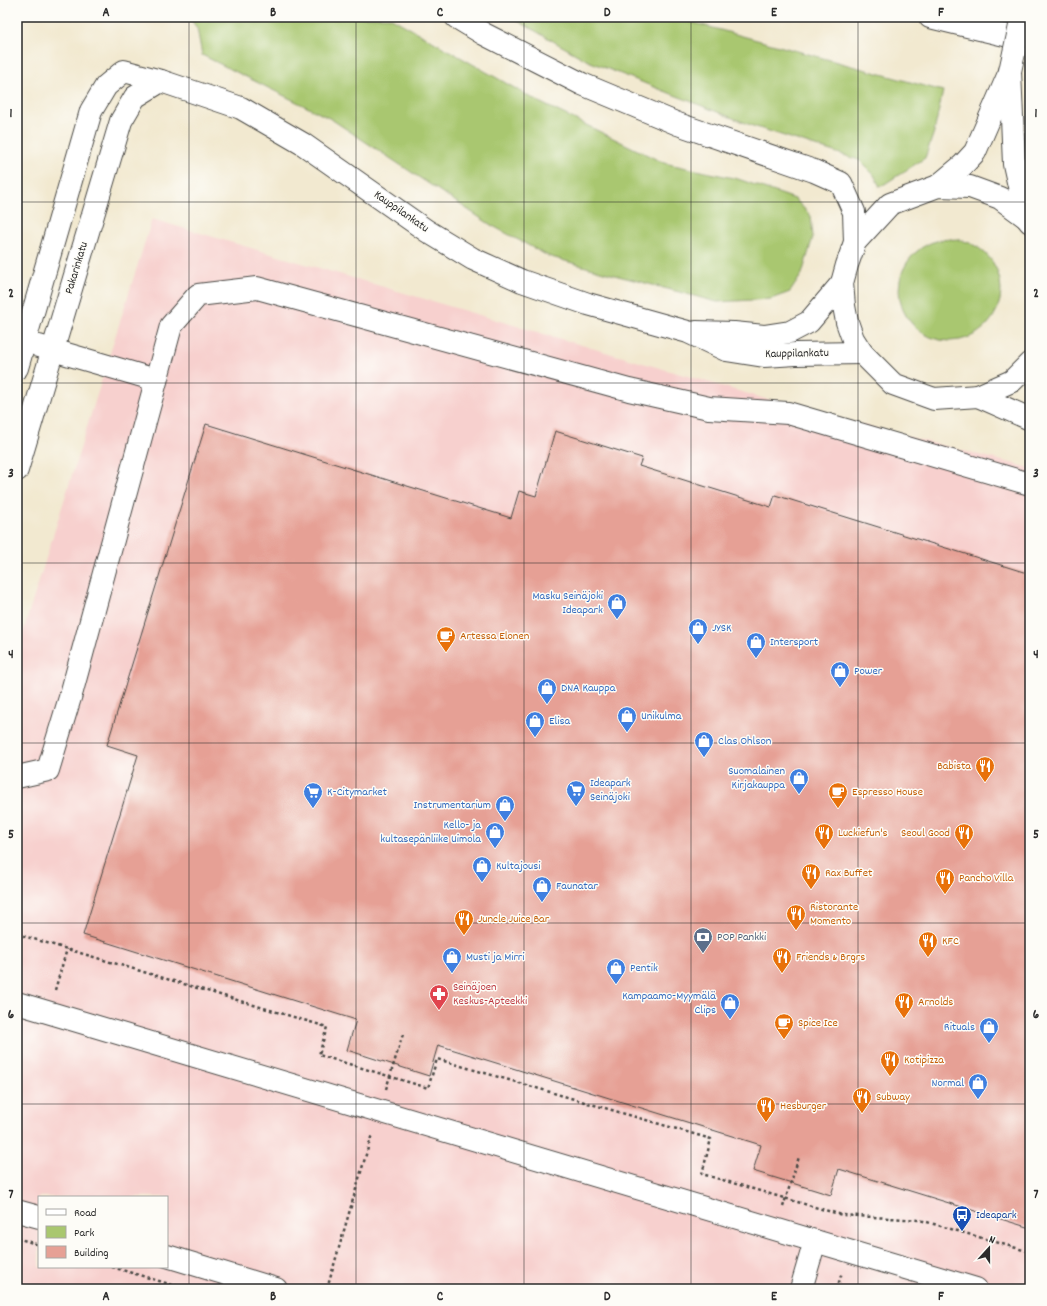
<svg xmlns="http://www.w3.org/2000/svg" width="1047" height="1306" viewBox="0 0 1047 1306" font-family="Dekko,sans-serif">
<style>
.built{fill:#f7d0ce;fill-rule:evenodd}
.green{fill:#a9c76f;stroke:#6a794d}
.building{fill:#e6a095}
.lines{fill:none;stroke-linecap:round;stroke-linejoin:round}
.minor-casing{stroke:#494844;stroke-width:24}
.major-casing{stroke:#494844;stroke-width:24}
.path{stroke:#494844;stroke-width:2.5;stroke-dasharray:3 3;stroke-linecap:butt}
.minor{stroke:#fff;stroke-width:22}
.major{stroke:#fff;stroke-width:22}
.major-bridge-casing{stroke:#494844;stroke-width:24;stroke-linecap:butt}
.major-bridge{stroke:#fff;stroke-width:22}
.grid{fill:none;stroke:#2b2b2b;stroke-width:1;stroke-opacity:0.55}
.labels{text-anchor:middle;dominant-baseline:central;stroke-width:3;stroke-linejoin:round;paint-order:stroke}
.street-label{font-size:12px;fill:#2b2b2b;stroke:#fdfcf7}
.shop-label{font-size:12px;fill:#366cbe;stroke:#fdfcf7;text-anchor:start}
.food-label{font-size:12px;fill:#c56008;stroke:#fdfcf7;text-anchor:start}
.service-label{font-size:12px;fill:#4e5e75;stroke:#fdfcf7;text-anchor:start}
.health-label{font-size:12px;fill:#be3a42;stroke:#fdfcf7;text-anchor:start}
.transit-label{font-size:12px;fill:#164399;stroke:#fdfcf7;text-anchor:start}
.neatline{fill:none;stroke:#2b2b2b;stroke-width:1.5}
.grid-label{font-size:13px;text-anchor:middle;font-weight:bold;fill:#2b2b2b}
</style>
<rect width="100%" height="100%" fill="#fdfcf7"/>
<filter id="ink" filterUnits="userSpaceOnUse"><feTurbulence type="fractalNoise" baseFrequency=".025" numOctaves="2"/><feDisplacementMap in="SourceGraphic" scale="8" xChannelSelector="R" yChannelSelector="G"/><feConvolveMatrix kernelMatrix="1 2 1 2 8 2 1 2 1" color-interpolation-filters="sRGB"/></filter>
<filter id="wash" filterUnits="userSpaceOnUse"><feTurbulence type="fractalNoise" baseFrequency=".012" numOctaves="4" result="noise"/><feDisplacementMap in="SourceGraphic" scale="16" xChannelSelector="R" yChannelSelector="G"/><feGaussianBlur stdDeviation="0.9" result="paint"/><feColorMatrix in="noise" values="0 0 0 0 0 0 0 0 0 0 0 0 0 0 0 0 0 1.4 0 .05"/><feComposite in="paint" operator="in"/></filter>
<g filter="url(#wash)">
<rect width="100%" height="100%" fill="#f2e9d0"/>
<path class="built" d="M152,219L803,410L1030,468V1289H17V651ZM39,1197H167V1267H39Z"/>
<g class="green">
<polygon points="189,17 390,17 539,102 664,163 738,179 795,199 811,216 813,237 802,274 790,292 771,299 717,302 607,273 548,256 491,225 331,119 202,55 197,28"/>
<polygon points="511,17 673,17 943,91 934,132 925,158 880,187 874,175 859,160 753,126 588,61"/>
<circle cx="950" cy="290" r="51"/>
</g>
<g id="blocks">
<polygon class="building" points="206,424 511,518 519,491 536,496 555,431 642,458 639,466 771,507 775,495 1030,574 1030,1228 839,1169 831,1195 753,1171 761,1145 438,1045 429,1076 347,1050 356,1020 83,935 138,755 107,745"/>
</g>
</g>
<g filter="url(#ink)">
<use href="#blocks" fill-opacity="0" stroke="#494844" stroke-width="1"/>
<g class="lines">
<defs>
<g id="minor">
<polyline points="1030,222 1026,217 1000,198 970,187 938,186 890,204 855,242 847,265 842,283 844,306 847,322 853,339 862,353 893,384 934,399 978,396 1012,381 1030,363"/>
<polyline points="696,332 734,333 764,336 790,332 809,322 842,283"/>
<polyline points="39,346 156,380"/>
<polyline points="17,368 91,111 106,86 124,71 161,81 241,108 303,144 427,231 473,259 522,281 588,304 688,332 726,350 764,356 796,354 862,353"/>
<polyline points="978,396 1030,419"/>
<polyline points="17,470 121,121 135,97 161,81"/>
<polyline points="17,777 48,770 72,691 171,326 198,295 257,288 629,390 709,408 788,413 1030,484"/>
<polyline points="17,1003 976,1289"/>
<polyline points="17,1211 39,1217"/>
<polyline points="167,1256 276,1289"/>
<polyline points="801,1289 815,1241"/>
</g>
<g id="major">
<polyline points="456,17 484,34 582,84 678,124 814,171 841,183 854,212 855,242"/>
<polyline points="930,17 1030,41"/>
<polyline points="1010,71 1014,164 1026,217"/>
<polyline points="938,186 963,165 975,152 1008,76"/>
</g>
</defs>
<use href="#minor" class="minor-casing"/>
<use href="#major" class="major-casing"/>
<g class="path">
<polyline points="17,934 327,1027 319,1055 428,1088 437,1059 711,1139 702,1174 842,1215 920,1220 1030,1252"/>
<polyline points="55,990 67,949"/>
<polyline points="386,1089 403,1034"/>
<polyline points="783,1207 799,1157"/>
<polyline points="17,1238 39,1245"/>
<polyline points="112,1267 186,1289"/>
<polyline points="327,1289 372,1134"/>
<polyline points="837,1289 842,1272"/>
</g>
<use href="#minor" class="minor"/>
<use href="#major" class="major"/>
<defs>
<polyline id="major-bridge" points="1010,71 1022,17"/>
</defs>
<use href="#major-bridge" class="major-bridge-casing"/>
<use href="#major-bridge" class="major-bridge"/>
</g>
</g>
<path class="grid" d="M189,17V1289M356,17V1289M524,17V1289M691,17V1289M858,17V1289M17,202H1030M17,383H1030M17,563H1030M17,743H1030M17,923H1030M17,1104H1030"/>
<defs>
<symbol id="shop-pin" viewBox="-11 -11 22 30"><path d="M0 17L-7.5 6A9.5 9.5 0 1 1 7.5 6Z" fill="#3f7fe0" stroke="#fdfcf7"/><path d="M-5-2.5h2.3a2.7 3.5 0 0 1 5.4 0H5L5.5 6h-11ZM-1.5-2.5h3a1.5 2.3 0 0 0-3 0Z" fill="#fff"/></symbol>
<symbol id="cafe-pin" viewBox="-11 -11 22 30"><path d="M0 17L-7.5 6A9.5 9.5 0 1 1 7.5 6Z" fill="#e8710a" stroke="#fdfcf7"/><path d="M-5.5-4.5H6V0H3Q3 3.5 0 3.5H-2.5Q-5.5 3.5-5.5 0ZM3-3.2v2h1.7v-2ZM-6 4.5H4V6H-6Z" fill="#fff"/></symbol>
<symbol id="restaurant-pin" viewBox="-11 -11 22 30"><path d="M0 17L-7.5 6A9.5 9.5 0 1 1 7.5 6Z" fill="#e8710a" stroke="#fdfcf7"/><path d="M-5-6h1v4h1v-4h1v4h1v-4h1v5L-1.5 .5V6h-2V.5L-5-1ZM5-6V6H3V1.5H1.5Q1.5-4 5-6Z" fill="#fff"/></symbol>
<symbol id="supermarket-pin" viewBox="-11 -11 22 30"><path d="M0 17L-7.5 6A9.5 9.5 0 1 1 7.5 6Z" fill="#3f7fe0" stroke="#fdfcf7"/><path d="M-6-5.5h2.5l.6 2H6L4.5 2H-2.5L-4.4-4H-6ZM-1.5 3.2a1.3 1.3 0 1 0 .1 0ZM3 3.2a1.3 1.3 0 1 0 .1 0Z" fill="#fff"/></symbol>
<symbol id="bank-pin" viewBox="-11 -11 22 30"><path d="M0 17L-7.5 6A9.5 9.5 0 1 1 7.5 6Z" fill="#5c6f8a" stroke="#fdfcf7"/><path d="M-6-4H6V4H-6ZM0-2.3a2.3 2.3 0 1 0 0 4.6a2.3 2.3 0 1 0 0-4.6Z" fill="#fff"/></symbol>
<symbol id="pharmacy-pin" viewBox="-11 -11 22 30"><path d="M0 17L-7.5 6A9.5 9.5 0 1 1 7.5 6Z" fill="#e0444e" stroke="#fdfcf7"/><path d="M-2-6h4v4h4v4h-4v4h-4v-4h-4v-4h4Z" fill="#fff"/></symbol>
<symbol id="bus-pin" viewBox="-11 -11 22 30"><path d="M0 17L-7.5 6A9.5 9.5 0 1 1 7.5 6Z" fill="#1a4fb4" stroke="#fdfcf7"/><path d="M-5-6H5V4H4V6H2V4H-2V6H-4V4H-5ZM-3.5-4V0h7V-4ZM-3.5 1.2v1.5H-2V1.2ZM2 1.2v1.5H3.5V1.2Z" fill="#fff"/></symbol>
</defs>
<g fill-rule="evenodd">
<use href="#shop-pin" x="606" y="592" width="22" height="30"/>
<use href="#shop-pin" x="687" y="617" width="22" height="30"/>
<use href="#cafe-pin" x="435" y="625" width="22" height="30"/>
<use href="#shop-pin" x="745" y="631" width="22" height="30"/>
<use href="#shop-pin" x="829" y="660" width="22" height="30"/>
<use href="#shop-pin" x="536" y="677" width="22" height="30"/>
<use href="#shop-pin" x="616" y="705" width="22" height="30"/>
<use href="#shop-pin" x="524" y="710" width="22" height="30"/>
<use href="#shop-pin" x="693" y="730" width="22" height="30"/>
<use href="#restaurant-pin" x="974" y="755" width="22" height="30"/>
<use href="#shop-pin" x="788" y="767" width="22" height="30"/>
<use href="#supermarket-pin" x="565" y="779" width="22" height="30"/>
<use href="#supermarket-pin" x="302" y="781" width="22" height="30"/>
<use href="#cafe-pin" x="827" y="781" width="22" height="30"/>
<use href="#shop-pin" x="494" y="794" width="22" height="30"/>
<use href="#shop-pin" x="484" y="821" width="22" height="30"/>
<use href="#restaurant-pin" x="813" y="822" width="22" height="30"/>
<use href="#restaurant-pin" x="953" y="822" width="22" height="30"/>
<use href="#shop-pin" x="471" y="855" width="22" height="30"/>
<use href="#restaurant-pin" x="800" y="862" width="22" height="30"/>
<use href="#restaurant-pin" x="934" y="867" width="22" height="30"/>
<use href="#shop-pin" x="531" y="875" width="22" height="30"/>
<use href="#restaurant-pin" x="785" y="903" width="22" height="30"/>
<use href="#restaurant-pin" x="453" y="908" width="22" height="30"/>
<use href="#bank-pin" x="692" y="926" width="22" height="30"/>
<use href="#restaurant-pin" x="917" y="930" width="22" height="30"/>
<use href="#shop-pin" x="441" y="946" width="22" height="30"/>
<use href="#restaurant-pin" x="771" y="946" width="22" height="30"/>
<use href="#shop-pin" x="605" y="957" width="22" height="30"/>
<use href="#pharmacy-pin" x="428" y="983" width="22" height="30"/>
<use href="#restaurant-pin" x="893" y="991" width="22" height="30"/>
<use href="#shop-pin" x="719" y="992" width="22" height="30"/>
<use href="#cafe-pin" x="773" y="1012" width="22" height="30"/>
<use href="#shop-pin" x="978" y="1016" width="22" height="30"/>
<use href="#restaurant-pin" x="879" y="1049" width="22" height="30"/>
<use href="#shop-pin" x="967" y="1072" width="22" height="30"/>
<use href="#restaurant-pin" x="851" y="1086" width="22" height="30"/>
<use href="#restaurant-pin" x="755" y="1095" width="22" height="30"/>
<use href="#bus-pin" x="951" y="1204" width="22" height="30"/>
</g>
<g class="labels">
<g class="street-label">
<text transform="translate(401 212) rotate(35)">Kauppilankatu</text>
<text transform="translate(77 268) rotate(-73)">Pakarinkatu</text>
<text transform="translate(797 354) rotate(-1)">Kauppilankatu</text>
</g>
<g class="shop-label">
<text x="603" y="596" text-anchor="end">Masku Seinäjoki<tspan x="603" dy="14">Ideapark</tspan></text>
<text x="712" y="628">JYSK</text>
<text x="770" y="642">Intersport</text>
<text x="854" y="671">Power</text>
<text x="561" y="688">DNA Kauppa</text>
<text x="641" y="716">Unikulma</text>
<text x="549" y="721">Elisa</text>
<text x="718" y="741">Clas Ohlson</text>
<text x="785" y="771" text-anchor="end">Suomalainen<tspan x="785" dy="14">Kirjakauppa</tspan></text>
<text x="590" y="783">Ideapark<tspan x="590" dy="14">Seinäjoki</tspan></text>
<text x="327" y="792">K-Citymarket</text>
<text x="491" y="805" text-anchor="end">Instrumentarium</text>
<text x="481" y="825" text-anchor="end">Kello- ja<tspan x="481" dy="14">kultasepänliike Uimola</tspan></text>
<text x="496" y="866">Kultajousi</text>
<text x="556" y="886">Faunatar</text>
<text x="466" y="957">Musti ja Mirri</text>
<text x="630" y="968">Pentik</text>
<text x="716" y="996" text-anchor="end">Kampaamo-Myymälä<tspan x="716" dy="14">Clips</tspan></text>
<text x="975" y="1027" text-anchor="end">Rituals</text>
<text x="964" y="1083" text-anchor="end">Normal</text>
</g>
<g class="food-label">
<text x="460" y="636">Artessa Elonen</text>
<text x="971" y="766" text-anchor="end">Babista</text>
<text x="852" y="792">Espresso House</text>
<text x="838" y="833">Luckiefun's</text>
<text x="950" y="833" text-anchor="end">Seoul Good</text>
<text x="825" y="873">Rax Buffet</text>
<text x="959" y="878">Pancho Villa</text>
<text x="810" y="907">Ristorante<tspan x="810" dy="14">Momento</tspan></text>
<text x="478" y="919">Juncle Juice Bar</text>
<text x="942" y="941">KFC</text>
<text x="796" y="957">Friends &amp; Brgrs</text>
<text x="918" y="1002">Arnolds</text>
<text x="798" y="1023">Spice Ice</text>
<text x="904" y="1060">Kotipizza</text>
<text x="876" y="1097">Subway</text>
<text x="780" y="1106">Hesburger</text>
</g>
<g class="service-label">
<text x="717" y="937">POP Pankki</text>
</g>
<g class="health-label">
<text x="453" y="987">Seinäjoen<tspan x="453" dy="14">Keskus-Apteekki</tspan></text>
</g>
<g class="transit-label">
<text x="976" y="1215">Ideapark</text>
</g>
</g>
<rect width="1047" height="1306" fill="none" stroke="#fdfcf7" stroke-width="44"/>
<rect x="38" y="1196" width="130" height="72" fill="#fdfcf7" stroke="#a9a8a5"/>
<rect x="46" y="1209" width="20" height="6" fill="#ffffff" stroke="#a9a8a5"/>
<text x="74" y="1216" font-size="12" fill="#2b2b2b">Road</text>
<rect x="46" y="1226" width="20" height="12" fill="#a9c76f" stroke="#a9a8a5"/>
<text x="74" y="1236" font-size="12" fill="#2b2b2b">Park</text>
<rect x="46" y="1246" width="20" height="12" fill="#e6a095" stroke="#a9a8a5"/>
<text x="74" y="1256" font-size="12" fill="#2b2b2b">Building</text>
<g transform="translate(989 1248) rotate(21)" stroke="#fdfcf7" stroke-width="3" paint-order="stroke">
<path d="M0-3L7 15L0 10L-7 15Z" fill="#2b2b2b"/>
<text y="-6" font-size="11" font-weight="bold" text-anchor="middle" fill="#2b2b2b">N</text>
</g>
<rect x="22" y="22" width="1003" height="1262" class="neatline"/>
<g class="grid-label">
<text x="106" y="16">A</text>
<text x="273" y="16">B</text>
<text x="440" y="16">C</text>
<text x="607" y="16">D</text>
<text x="774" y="16">E</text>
<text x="941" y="16">F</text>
<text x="11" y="117">1</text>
<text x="1036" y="117">1</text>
<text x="11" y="297">2</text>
<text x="1036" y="297">2</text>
<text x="11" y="477">3</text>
<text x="1036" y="477">3</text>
<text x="11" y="658">4</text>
<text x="1036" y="658">4</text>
<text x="11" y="838">5</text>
<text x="1036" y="838">5</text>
<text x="11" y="1018">6</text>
<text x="1036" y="1018">6</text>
<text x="11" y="1198">7</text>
<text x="1036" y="1198">7</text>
<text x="106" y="1300">A</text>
<text x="273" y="1300">B</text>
<text x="440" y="1300">C</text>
<text x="607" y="1300">D</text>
<text x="774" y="1300">E</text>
<text x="941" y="1300">F</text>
</g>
</svg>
